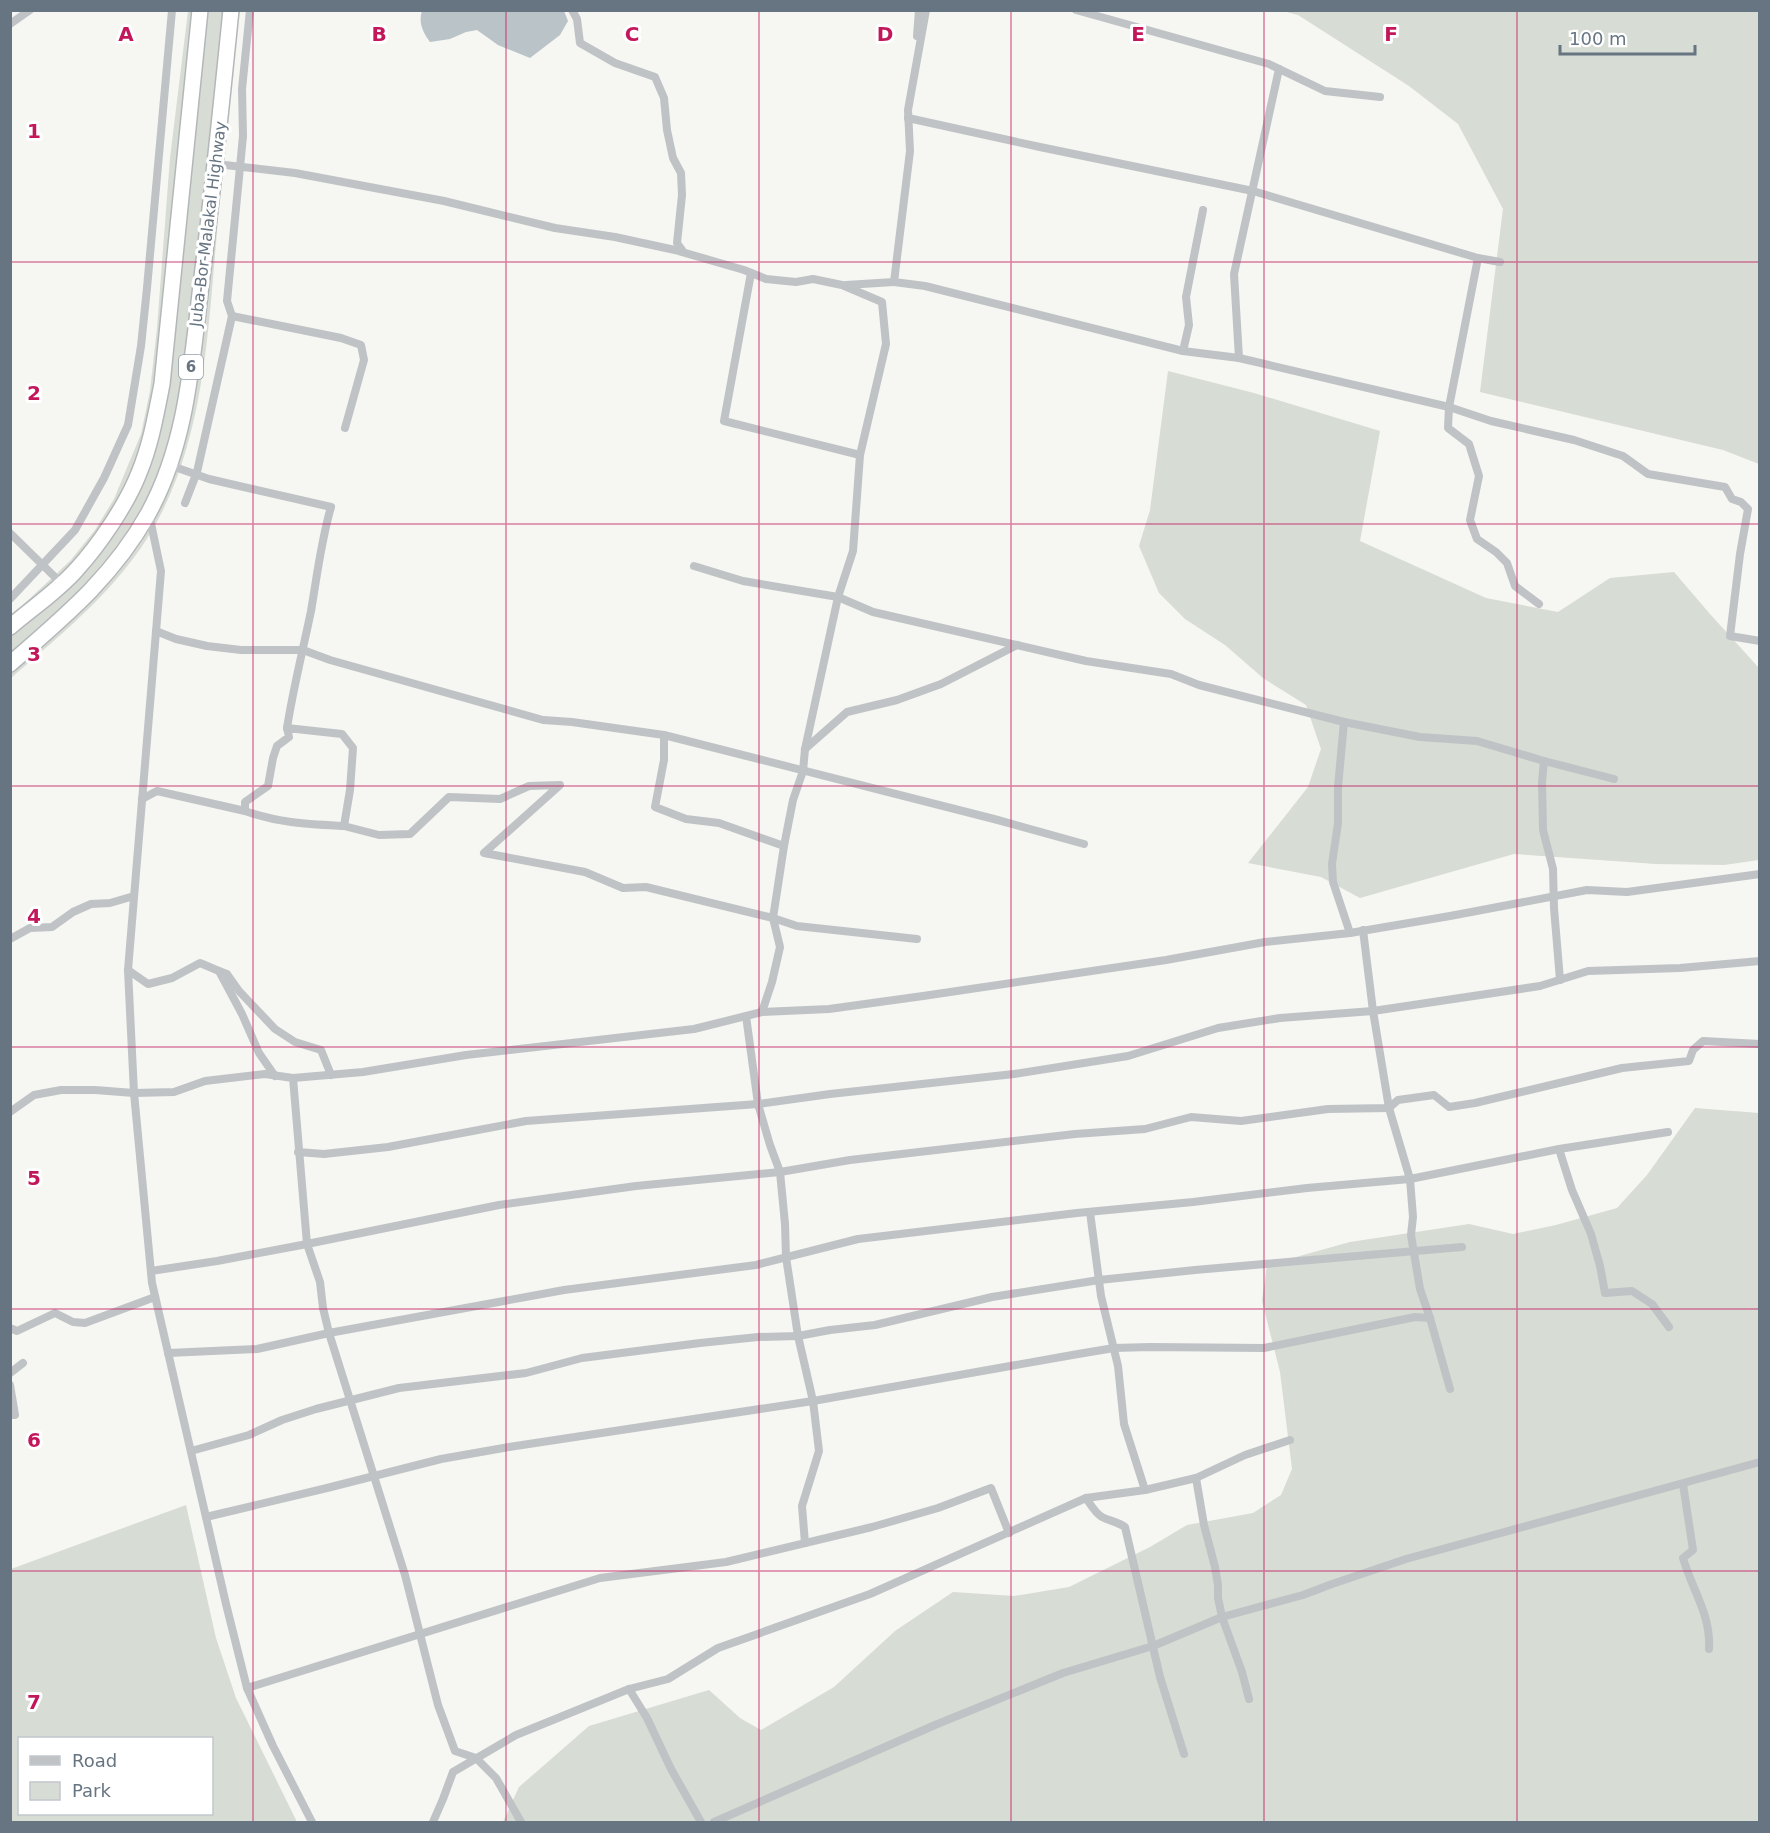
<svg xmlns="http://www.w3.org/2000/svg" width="1770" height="1833" viewBox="0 0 1770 1833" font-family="'DejaVu Sans',sans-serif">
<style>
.green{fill:#d7dcd4;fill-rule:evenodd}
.water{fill:#b9c3c8}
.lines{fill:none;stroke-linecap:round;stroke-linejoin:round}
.highway-casing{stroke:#b4b7ba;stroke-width:18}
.street{stroke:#bfc3c6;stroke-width:8}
.highway{stroke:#fff;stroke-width:15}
.grid{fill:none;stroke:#c2185b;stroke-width:1.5;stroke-opacity:0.55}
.labels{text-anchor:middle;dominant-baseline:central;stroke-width:6;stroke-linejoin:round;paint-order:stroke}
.shield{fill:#fff;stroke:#959ea8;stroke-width:1.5}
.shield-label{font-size:15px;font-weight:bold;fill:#677582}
.street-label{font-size:16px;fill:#677582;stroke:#fff}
.grid-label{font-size:20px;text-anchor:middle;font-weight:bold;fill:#c2185b;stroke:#fff;stroke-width:6;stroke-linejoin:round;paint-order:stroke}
</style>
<rect width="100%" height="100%" fill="#f6f6f2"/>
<g class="green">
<path d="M188,11H238C230,84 223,158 217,232C208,332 204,439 154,527C119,588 63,633 11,678V616L70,561L95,530L114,499L141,434L150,391L157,328L170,158Z"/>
<polygon points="1283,11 1759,11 1759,464 1723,450 1480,392 1503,209 1458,124 1409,86 1298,15"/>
<polygon points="1168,371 1254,393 1380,431 1360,541 1486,598 1558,612 1610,578 1674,572 1710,614 1759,668 1759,860 1724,865 1656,864 1514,854 1360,898 1321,877 1248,863 1308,787 1321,749 1306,705 1263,678 1225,645 1185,619 1159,593 1139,546 1150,510"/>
<polygon points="1695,1108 1759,1113 1759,1822 503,1822 519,1787 589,1726 709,1690 740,1718 761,1730 834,1687 895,1631 953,1592 1014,1596 1069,1587 1150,1547 1187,1525 1253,1513 1281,1495 1292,1469 1280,1372 1262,1301 1267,1265 1350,1242 1469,1224 1513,1234 1556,1225 1617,1208 1647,1175"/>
<path d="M186,1505L216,1638L236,1698L297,1822H11V1569ZM212,1738V1814H20V1738Z"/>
</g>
<path class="water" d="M422,11H564L568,21L560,35L530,58L498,45L477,30L466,32L450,39L430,42C423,33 418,22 422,11Z"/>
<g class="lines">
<defs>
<g id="highway">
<path d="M10,627C32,608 58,591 77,569C99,545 127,504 139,473C151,444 156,414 162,384L200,10"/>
<path d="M10,664C64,617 113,577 148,514C188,442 192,357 202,277C213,188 222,99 231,10"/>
</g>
</defs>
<use href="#highway" class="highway-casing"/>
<g class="street">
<polyline points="572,10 577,19 580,43 615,63 655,77 664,98 667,130 673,158 681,173 682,195 677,243 682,250"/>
<polyline points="1076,10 1269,64 1325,91 1380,97"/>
<polyline points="10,24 30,10"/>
<polyline points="917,36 919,10"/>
<polyline points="908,118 1040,147 1253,191 1478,258 1449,407 1448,428 1469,444 1479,476 1470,520 1477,539 1496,552 1507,563 1515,586 1539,604"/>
<polyline points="216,164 295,173 444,201 555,228 615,237 675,250 744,270 766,279 796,282 813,279 842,285 882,302 886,344 860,455 853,551 838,597 805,749 803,771 793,800 784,846 773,918 780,947 772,982 762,1012"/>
<polyline points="1478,258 1500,262"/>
<polyline points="751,273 724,421 860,455"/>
<polyline points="894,282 925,286 1183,351 1239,358 1449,407 1491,421 1574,440 1623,456 1648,474 1725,487 1732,499 1741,502 1748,509 1740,554 1730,636 1760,641"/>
<polyline points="846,285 894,282 910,151 908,110 926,10"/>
<polyline points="232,316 341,338 361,345 364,360 345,428"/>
<polyline points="1183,351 1189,325 1186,297 1203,210"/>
<polyline points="1239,358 1234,274 1279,69"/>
<path d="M169,465L209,479L331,507C321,541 317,576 311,611C303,650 293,689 287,728"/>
<polyline points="185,503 197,472 232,316 227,301 243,136 242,89 250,10"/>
<polyline points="149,514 161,571 128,970 134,1093 152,1283 226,1604 247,1688 273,1746 312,1822"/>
<polyline points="10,533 61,583"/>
<polyline points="694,566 743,581 838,597 873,612 1086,661 1171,674 1199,685 1344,722 1420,737 1477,741 1544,761 1614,779"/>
<polyline points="10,599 75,530 104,478 128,425 141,346 147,288 172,10"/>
<polyline points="156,631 176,639 207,646 241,650 303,650 330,660 543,720 572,722 664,735 664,760 655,807 686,819 719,823 784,846"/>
<polyline points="1344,722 1338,787 1338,823 1332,864 1333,882 1350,933"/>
<polyline points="664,735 994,819 1084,844"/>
<polyline points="805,749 847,712 897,700 941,684 1017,645"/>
<polyline points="1544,761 1542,782 1543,830 1553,869 1554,908 1560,980"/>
<polyline points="142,799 157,791 245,811 245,802 268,786 273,758 277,746 289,737 287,728 342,734 353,748 350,790 344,826 379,835 410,834 449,797 500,799 529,786 560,785 484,853 585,872 623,888 646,887 773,918 797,926 917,939"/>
<path d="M245,811C279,823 308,824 344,826"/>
<polyline points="1363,930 1373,1011 1389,1108 1410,1179 1413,1217 1411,1235 1420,1289 1430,1318 1450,1389"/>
<polyline points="10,939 30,928 52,927 73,912 91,904 110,903 134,896"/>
<polyline points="128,970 148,984 172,978 200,963 219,971 242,1014 259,1053 275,1076"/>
<polyline points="219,971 227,974 239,991 275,1029 295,1042 321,1050 331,1075"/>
<polyline points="746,1016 758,1104 770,1145 780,1172 785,1224 786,1257 798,1336 813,1401 819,1451 802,1506 805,1543"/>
<polyline points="293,1078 363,1072 466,1055 694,1029 762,1012 829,1009 923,996 1166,960 1265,942 1350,933 1450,916 1587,890 1627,892 1760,874"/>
<polyline points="10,1112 34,1095 61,1090 95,1090 134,1093 174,1092 205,1081 265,1074 293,1078 307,1244 320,1282 323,1308 329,1333 405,1575 438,1705 455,1751 476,1758 496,1778 521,1822"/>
<polyline points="1559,1149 1572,1190 1591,1234 1600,1266 1605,1293 1632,1291 1652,1304 1669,1327"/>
<polyline points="298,1152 324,1154 388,1147 526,1121 758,1104 830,1094 1014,1074 1128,1056 1218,1028 1280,1018 1373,1011 1540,986 1588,971 1680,968 1760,961"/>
<polyline points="1090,1212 1101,1296 1118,1366 1124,1424 1145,1490"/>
<polyline points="151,1271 217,1261 307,1244 499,1205 636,1186 780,1172 850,1160 1075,1134 1145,1129 1191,1117 1241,1121 1328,1109 1389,1108 1398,1100 1434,1095 1449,1107 1475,1103 1622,1068 1689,1061 1693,1050 1703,1041 1760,1044"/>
<polyline points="10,1328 17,1331 55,1313 73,1322 85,1323 155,1297"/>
<polyline points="168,1353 257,1349 329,1333 564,1290 756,1265 858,1239 1077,1213 1193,1202 1307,1188 1410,1179 1559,1149 1668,1132"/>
<polyline points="10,1373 23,1363"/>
<polyline points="10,1385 15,1415 10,1415"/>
<polyline points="191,1451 249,1435 282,1420 316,1409 399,1388 526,1373 582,1358 700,1343 758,1337 798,1336 830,1330 875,1325 992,1297 1099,1280 1195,1270 1462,1247"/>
<polyline points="1196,1478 1204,1525 1215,1567 1218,1585 1218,1598 1222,1617 1242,1672 1249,1699"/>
<path d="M1683,1484L1693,1550L1683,1558C1692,1590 1711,1614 1709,1649"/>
<path d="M1086,1498C1091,1505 1095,1513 1102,1517C1110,1521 1118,1522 1125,1527L1160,1677L1184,1754"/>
<polyline points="206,1517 327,1488 441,1459 509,1447 813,1401 1078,1354 1114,1348 1150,1347 1264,1348 1415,1317 1430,1318"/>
<polyline points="247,1688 600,1578 726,1562 872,1527 938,1508 991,1488 1009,1533"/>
<polyline points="629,1689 647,1718 671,1769 701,1822"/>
<polyline points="433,1822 443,1799 453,1772 516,1735 629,1689 668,1679 718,1648 870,1594 1086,1498 1145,1490 1196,1478 1245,1455 1290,1440"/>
<polyline points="714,1822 935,1725 1063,1673 1153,1646 1222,1617 1303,1595 1332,1584 1406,1559 1760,1462"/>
</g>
<use href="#highway" class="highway"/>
</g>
<path class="grid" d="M253,10V1822M506,10V1822M759,10V1822M1011,10V1822M1264,10V1822M1517,10V1822M10,262H1760M10,524H1760M10,786H1760M10,1047H1760M10,1309H1760M10,1571H1760"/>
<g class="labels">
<rect class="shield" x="179" y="355" width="24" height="24" rx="4.5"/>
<g class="shield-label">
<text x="191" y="367">6</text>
</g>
<g class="street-label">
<text transform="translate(208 224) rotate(-83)">Juba-Bor-Malakal Highway</text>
</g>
</g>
<g class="grid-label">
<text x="126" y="41">A</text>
<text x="379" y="41">B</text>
<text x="632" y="41">C</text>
<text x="885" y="41">D</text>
<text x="1138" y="41">E</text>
<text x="1391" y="41">F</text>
<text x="34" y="138">1</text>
<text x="34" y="400">2</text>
<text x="34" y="661">3</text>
<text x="34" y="923">4</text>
<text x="34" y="1185">5</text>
<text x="34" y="1447">6</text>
<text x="34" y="1709">7</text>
</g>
<rect width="1770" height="1833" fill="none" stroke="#677582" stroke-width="24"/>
<rect x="18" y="1737" width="195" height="78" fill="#ffffff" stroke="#c2c8cd" stroke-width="1.5"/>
<rect x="30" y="1756" width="30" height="9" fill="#bfc3c6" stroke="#c2c8cd" stroke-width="1.5"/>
<text x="72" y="1767" font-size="18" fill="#677582">Road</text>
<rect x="30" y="1782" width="30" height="18" fill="#d7dcd4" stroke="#c2c8cd" stroke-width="1.5"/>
<text x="72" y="1797" font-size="18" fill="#677582">Park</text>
<path d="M1560 45v9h135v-9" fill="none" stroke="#677582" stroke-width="3"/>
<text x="1569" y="45" font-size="18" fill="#677582" stroke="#ffffff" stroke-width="4.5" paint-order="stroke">100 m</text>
</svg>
